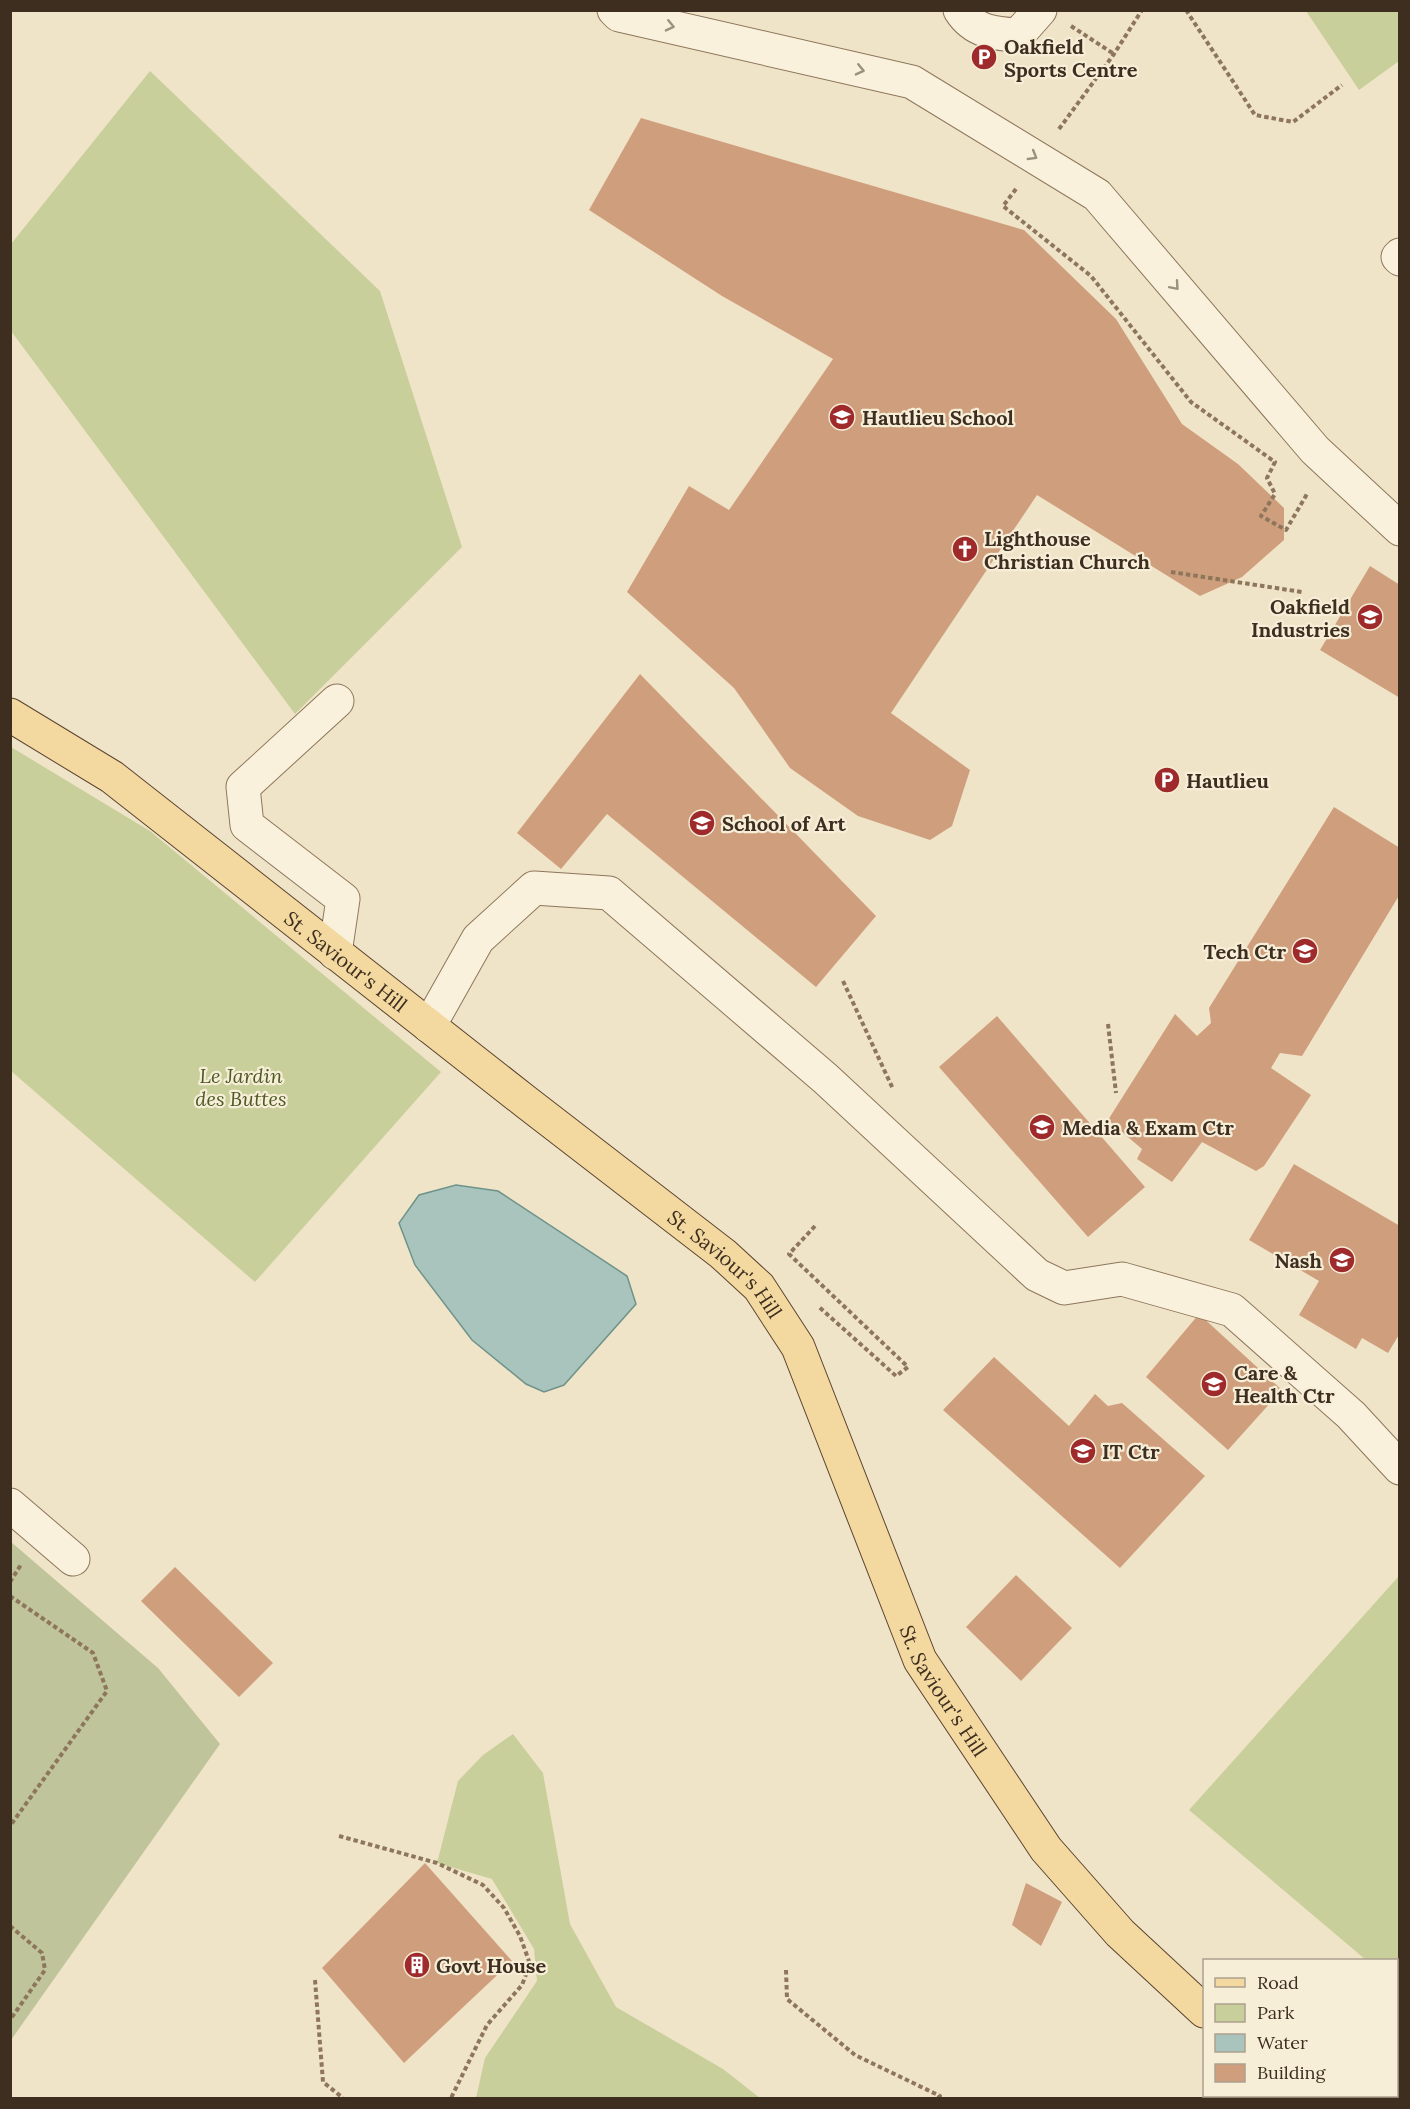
<svg xmlns="http://www.w3.org/2000/svg" width="1410" height="2109" viewBox="0 0 1410 2109" font-family="Lora,serif">
<style>
.green{fill:#c9cf9b}
.cemetery{fill:#bfc49a}
.water{fill:#a9c4bc;stroke:#6f938a;stroke-width:1.5}
.building{fill:#cf9f7d}
.lines{fill:none;stroke-linecap:round;stroke-linejoin:round}
.minor-casing{stroke:#8d765c;stroke-width:35}
.major-casing{stroke:#5b4430;stroke-width:35}
.path{stroke:#8d765c;stroke-width:4;stroke-dasharray:4.5 3;stroke-linecap:butt}
.minor{stroke:#faf1dc;stroke-width:33}
.major{stroke:#f3d9a0;stroke-width:33}
.oneway{stroke:#9c907e}
.labels{text-anchor:middle;dominant-baseline:central;stroke-width:4.5;stroke-linejoin:round;paint-order:stroke}
.poi-label{font-size:20px;font-weight:bold;fill:#3d2e20;stroke:#f7eed8;text-anchor:start}
.street-label{font-size:20px;fill:#3d2e20;stroke:#f7eed8}
.park-label{font-size:20px;font-style:italic;fill:#4d5a26;stroke:#f7eed8}
</style>
<rect width="100%" height="100%" fill="#f0e4c8"/>
<g class="green">
<polygon points="1306,11 1399,11 1399,61 1359,90"/>
<polygon points="150,71 380,291 462,547 295,714 11,331 11,244"/>
<polygon points="11,747 150,831 441,1072 255,1282 11,1071"/>
<polygon points="1399,1576 1399,1989 1397,1986 1396,1960 1366,1960 1189,1810"/>
<polygon points="513,1734 543,1773 570,1924 616,2007 723,2069 760,2098 476,2098 485,2058 537,1981 534,1949 492,1879 437,1863 458,1781 483,1755"/>
</g>
<polygon class="cemetery" points="11,1542 158,1668 220,1744 11,2040"/>
<polygon class="water" points="456,1185 498,1191 627,1276 636,1304 564,1385 544,1392 526,1384 472,1340 415,1265 399,1223 419,1195"/>
<g class="building">
<polygon points="641,118 1024,230 1116,319 1182,424 1238,464 1284,508 1284,540 1242,577 1200,596 1037,495 891,713 970,770 952,826 930,840 858,816 790,768 734,688 627,592 689,486 729,510 833,359 722,296 589,210"/>
<polygon points="1370,566 1400,585 1400,698 1320,650"/>
<polygon points="640,674 876,916 816,987 607,814 561,869 517,833"/>
<polygon points="1334,807 1400,848 1400,894 1302,1056 1280,1053 1271,1068 1311,1095 1264,1166 1256,1171 1202,1142 1172,1182 1137,1159 1142,1149 1108,1120 1175,1014 1197,1036 1211,1023 1209,1008"/>
<polygon points="997,1016 1145,1187 1088,1237 939,1067"/>
<polygon points="1294,1164 1400,1226 1400,1333 1388,1353 1362,1338 1356,1349 1299,1315 1319,1281 1249,1240"/>
<polygon points="1199,1314 1282,1390 1228,1450 1146,1377"/>
<polygon points="994,1357 1069,1426 1095,1394 1108,1406 1122,1403 1205,1476 1120,1568 943,1410"/>
<polygon points="175,1567 273,1663 239,1697 141,1601"/>
<polygon points="1016,1575 1072,1628 1021,1681 966,1627"/>
<polygon points="425,1863 512,1961 404,2063 322,1968"/>
<polygon points="1026,1883 1062,1902 1041,1946 1012,1925"/>
</g>
<g class="lines">
<defs>
<g id="minor">
<polyline points="614,10 619,15 912,82 1097,195 1315,450 1400,529"/>
<path d="M960,10C974,32 995,34 1018,35L1040,10"/>
<polyline points="1400,255 1398,257 1400,259"/>
<polyline points="335,953 343,899 247,825 243,787 337,701"/>
<polyline points="429,1026 478,939 534,888 609,893 826,1079 1037,1275 1064,1288 1122,1279 1232,1310 1351,1415 1400,1468"/>
<polyline points="10,1505 73,1559"/>
</g>
<g id="major">
<path id="s1" d="M10,715L112,777L526,1102L723,1254L759,1287L798,1347L920,1660L1046,1849L1120,1933L1204,2011"/>
<polyline points="1298,2096 1301,2098"/>
</g>
</defs>
<use href="#minor" class="minor-casing"/>
<use href="#major" class="major-casing"/>
<g class="path">
<polyline points="1186,10 1255,115 1293,122 1342,85"/>
<polyline points="1071,26 1114,54"/>
<polyline points="1059,129 1114,54 1142,10"/>
<polyline points="1016,189 1003,206 1091,276 1191,402 1275,462 1267,478 1275,494 1261,516 1286,530 1307,494"/>
<polyline points="1171,572 1302,592"/>
<polyline points="843,981 893,1089"/>
<polyline points="1108,1024 1116,1093"/>
<polyline points="815,1226 789,1254 908,1367 896,1376 819,1307"/>
<polyline points="10,1582 22,1563"/>
<polyline points="10,1596 93,1653 107,1691 10,1826"/>
<polyline points="339,1836 437,1863 483,1885 504,1908 520,1936 530,1964 522,1985 487,2025 451,2098"/>
<polyline points="10,1926 42,1953 45,1970 10,2020"/>
<polyline points="786,1970 787,1999 855,2055 940,2096 938,2098"/>
<polyline points="315,1980 323,2082 343,2098"/>
</g>
<use href="#minor" class="minor"/>
<use href="#major" class="major"/>
</g>
<defs><path id="oneway-chevron" d="M-2-3.5L2.5 0L-2 3.5" fill="none" stroke-width="1.6" stroke-linecap="round" stroke-linejoin="round" transform="scale(1.5)"/></defs>
<g class="oneway">
<use href="#oneway-chevron" transform="translate(670 26) rotate(13)"/>
<use href="#oneway-chevron" transform="translate(860 70) rotate(13)"/>
<use href="#oneway-chevron" transform="translate(1033 156) rotate(31)"/>
<use href="#oneway-chevron" transform="translate(1175 286) rotate(49)"/>
</g>
<defs>
<symbol id="parking-disc" viewBox="-11 -11 22 22"><circle r="9.5" fill="#9e2a2b" stroke="#f7eed8"/><path d="M-3.5-5.5H1a3.5 3.5 0 0 1 0 7H-1V5.5H-3.5ZM-1-3.4V-.6H.8a1.4 1.4 0 0 0 0-2.8Z" fill="#fff"/></symbol>
<symbol id="school-disc" viewBox="-11 -11 22 22"><circle r="9.5" fill="#9e2a2b" stroke="#f7eed8"/><path d="M0-5L7-2L0 1L-7-2ZM-4 1L0 2.5L4 1V4Q0 6-4 4Z" fill="#fff"/></symbol>
<symbol id="church-disc" viewBox="-11 -11 22 22"><circle r="9.5" fill="#9e2a2b" stroke="#f7eed8"/><path d="M-1.2-6h2.4v3.5h3.3v2.4h-3.3V6h-2.4V-.1h-3.3v-2.4h3.3Z" fill="#fff"/></symbol>
<symbol id="university-disc" viewBox="-11 -11 22 22"><circle r="9.5" fill="#9e2a2b" stroke="#f7eed8"/><path d="M0-5L7-2L0 1L-7-2ZM-4 1L0 2.5L4 1V4Q0 6-4 4Z" fill="#fff"/></symbol>
<symbol id="building-disc" viewBox="-11 -11 22 22"><circle r="9.5" fill="#9e2a2b" stroke="#f7eed8"/><path d="M-4-6H4V6H1V3H-1V6H-4ZM-2.5-4.3h1.7v1.8h-1.7ZM.8-4.3h1.7v1.8H.8ZM-2.5-1h1.7V.8h-1.7ZM.8-1h1.7V.8H.8Z" fill="#fff"/></symbol>
</defs>
<g fill-rule="evenodd">
<use href="#parking-disc" x="969" y="42" width="30" height="30"/>
<use href="#school-disc" x="827" y="402" width="30" height="30"/>
<use href="#church-disc" x="950" y="534" width="30" height="30"/>
<use href="#university-disc" x="1355" y="602" width="30" height="30"/>
<use href="#parking-disc" x="1152" y="765" width="30" height="30"/>
<use href="#university-disc" x="687" y="808" width="30" height="30"/>
<use href="#university-disc" x="1290" y="936" width="30" height="30"/>
<use href="#university-disc" x="1027" y="1112" width="30" height="30"/>
<use href="#university-disc" x="1327" y="1245" width="30" height="30"/>
<use href="#university-disc" x="1199" y="1369" width="30" height="30"/>
<use href="#university-disc" x="1068" y="1436" width="30" height="30"/>
<use href="#building-disc" x="402" y="1950" width="30" height="30"/>
</g>
<g class="labels">
<g class="poi-label">
<text x="1004" y="46">Oakfield<tspan x="1004" dy="23">Sports Centre</tspan></text>
<text x="862" y="417">Hautlieu School</text>
<text x="984" y="538">Lighthouse<tspan x="984" dy="23">Christian Church</tspan></text>
<text x="1350" y="606" text-anchor="end">Oakfield<tspan x="1350" dy="23">Industries</tspan></text>
<text x="1186" y="780">Hautlieu</text>
<text x="722" y="823">School of Art</text>
<text x="1286" y="951" text-anchor="end">Tech Ctr</text>
<text x="1062" y="1127">Media &amp; Exam Ctr</text>
<text x="1322" y="1260" text-anchor="end">Nash</text>
<text x="1234" y="1372">Care &amp;<tspan x="1234" dy="23">Health Ctr</tspan></text>
<text x="1102" y="1451">IT Ctr</text>
<text x="436" y="1965">Govt House</text>
</g>
<g class="street-label">
<text stroke="none"><textPath href="#s1" startOffset="417">St. Saviour's Hill</textPath></text>
<text stroke="none"><textPath href="#s1" startOffset="903">St. Saviour's Hill</textPath></text>
<text stroke="none"><textPath href="#s1" startOffset="1389">St. Saviour's Hill</textPath></text>
</g>
<g class="park-label">
<text x="241" y="1075">Le Jardin<tspan x="241" dy="23">des Buttes</tspan></text>
</g>
</g>
<rect width="1410" height="2109" fill="none" stroke="#3d2e20" stroke-width="24"/>
<rect x="1203" y="1959" width="195" height="138" fill="#f7eed8" stroke="#ada18e" stroke-width="1.5"/>
<rect x="1215" y="1978" width="30" height="9" fill="#f3d9a0" stroke="#ada18e" stroke-width="1.5"/>
<text x="1257" y="1989" font-size="18" fill="#3d2e20">Road</text>
<rect x="1215" y="2004" width="30" height="18" fill="#c9cf9b" stroke="#ada18e" stroke-width="1.5"/>
<text x="1257" y="2019" font-size="18" fill="#3d2e20">Park</text>
<rect x="1215" y="2034" width="30" height="18" fill="#a9c4bc" stroke="#ada18e" stroke-width="1.5"/>
<text x="1257" y="2049" font-size="18" fill="#3d2e20">Water</text>
<rect x="1215" y="2064" width="30" height="18" fill="#cf9f7d" stroke="#ada18e" stroke-width="1.5"/>
<text x="1257" y="2079" font-size="18" fill="#3d2e20">Building</text>
</svg>
